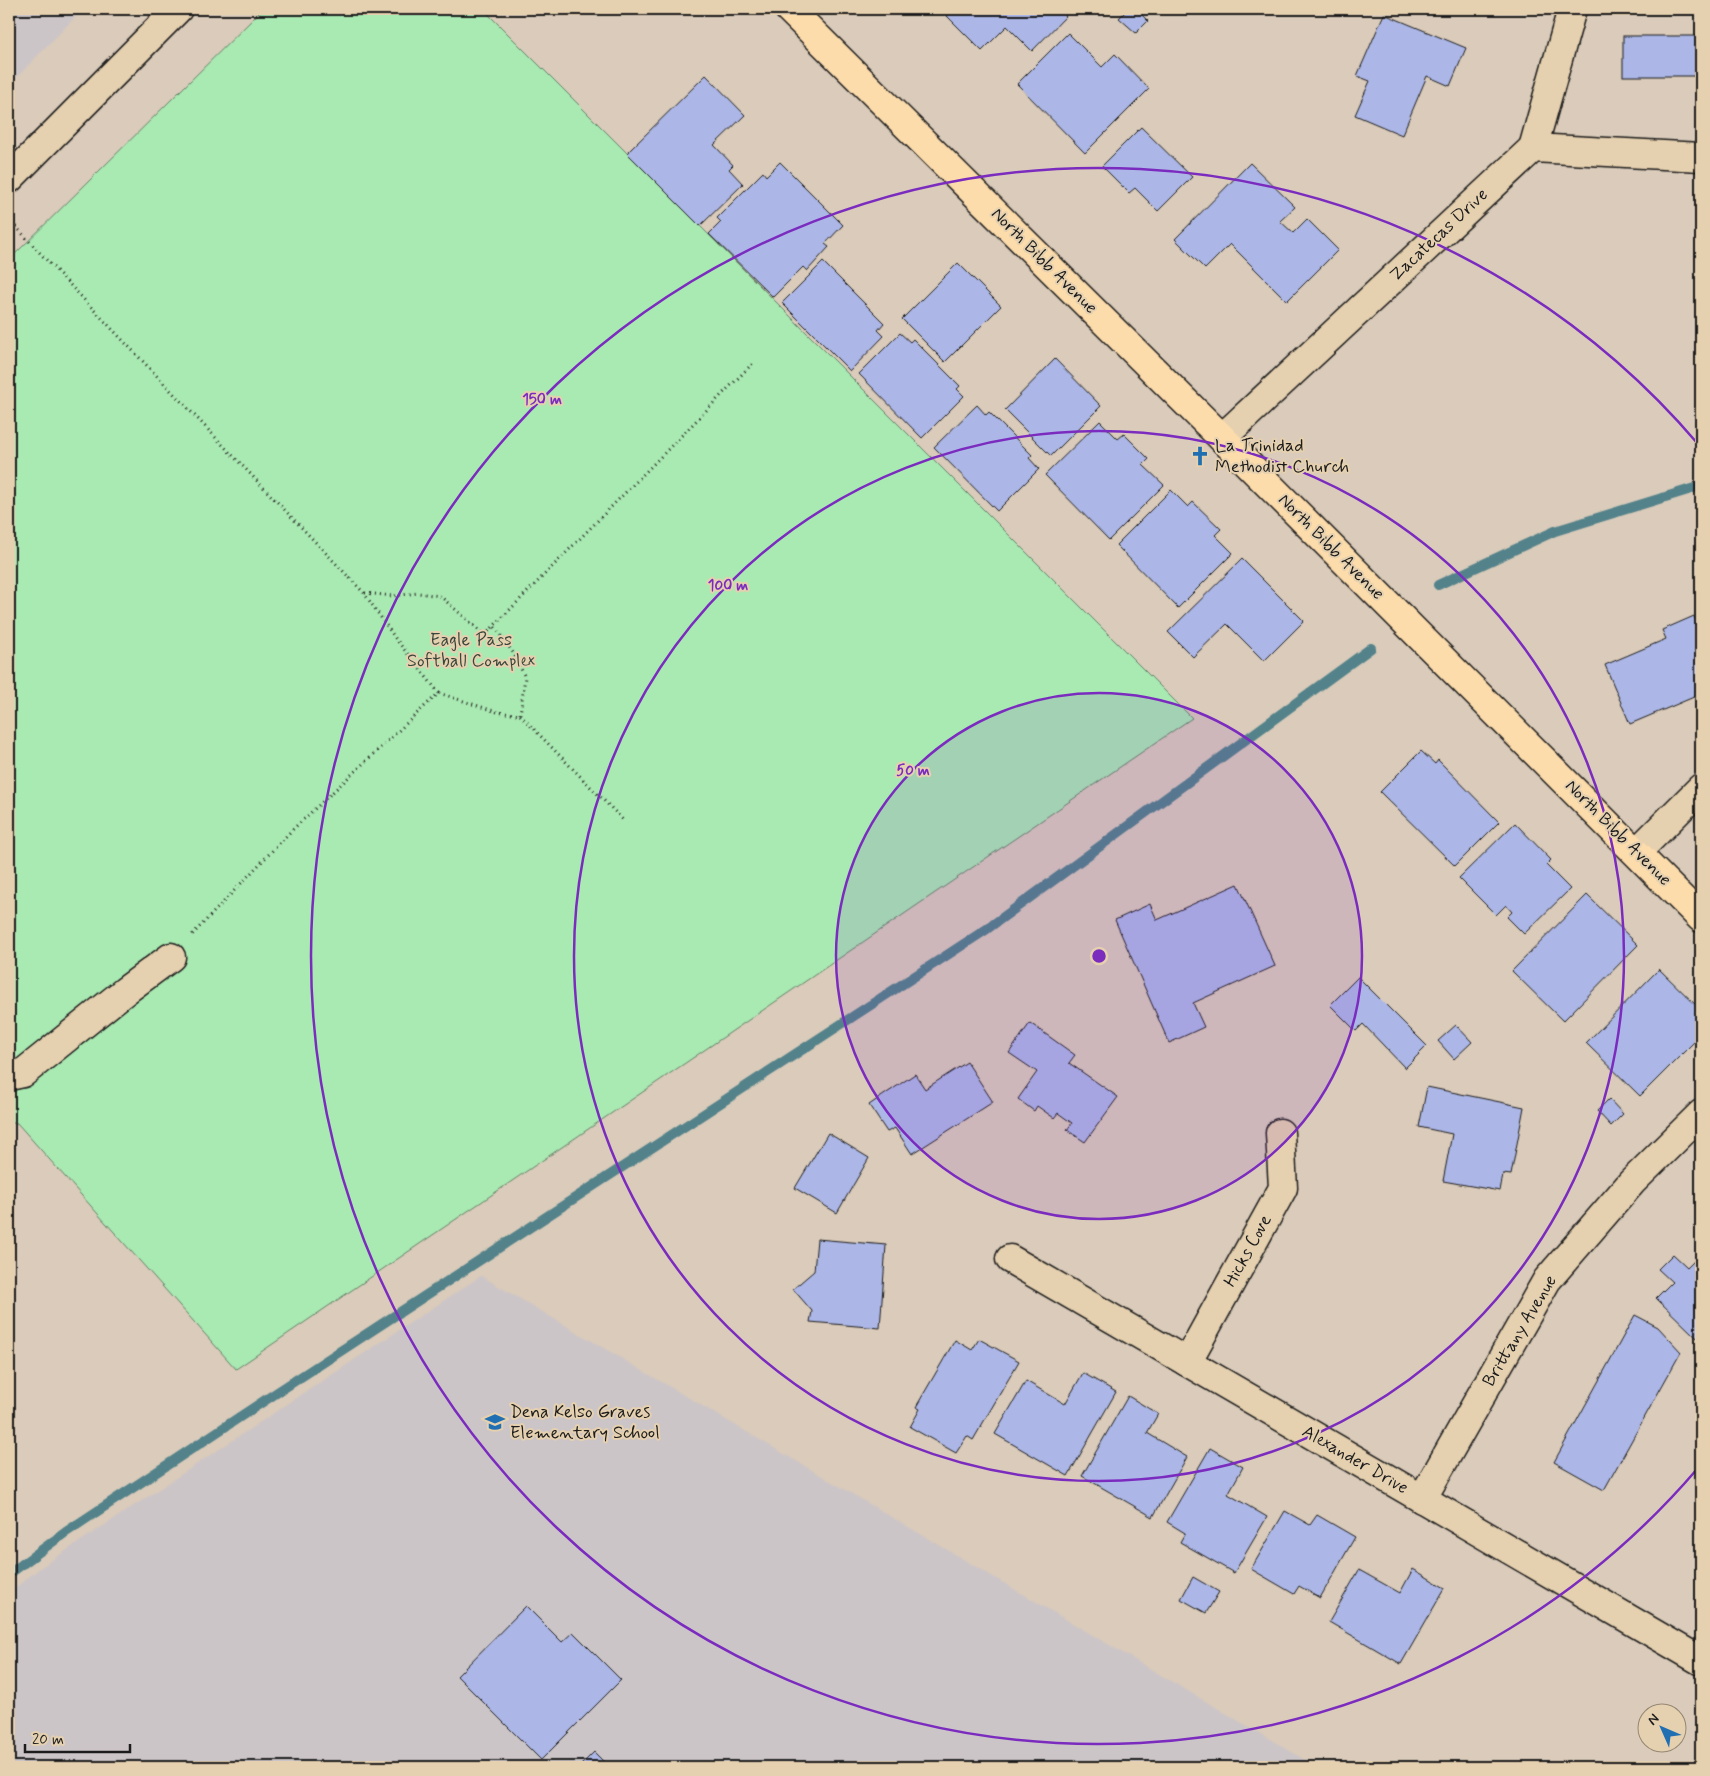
<svg xmlns="http://www.w3.org/2000/svg" width="1710" height="1776" viewBox="0 0 1710 1776" font-family="Mynerve,sans-serif">
<style>
.built{fill:#ccc5c8}
.green{fill:#a9e9b2;stroke:#628267}
.lines{fill:none;stroke-linecap:round;stroke-linejoin:round}
.stream{stroke:#53828a;stroke-width:10}
.building{fill:#acb7e8;stroke:#1c1c1c}
.minor-casing{stroke:#1c1c1c;stroke-width:31}
.major-casing{stroke:#1c1c1c;stroke-width:31}
.path{stroke:#1c1c1c;stroke-width:3;stroke-dasharray:1 4;stroke-linecap:butt}
.minor{stroke:#e5d0af;stroke-width:28}
.major{stroke:#fddcac;stroke-width:28}
.ring{fill:none;stroke:#7b2cbf;stroke-width:2.5}
.labels{text-anchor:middle;dominant-baseline:central;stroke-width:4;stroke-linejoin:round;paint-order:stroke}
.street-label{font-size:18px;fill:#1c1c1c;stroke:#e5d0af}
.poi-label{font-size:18px;fill:#1c1c1c;stroke:#e5d0af;text-anchor:start}
.park-label{font-size:18px;fill:#38453a;stroke:#e5d0af}
.centre{fill:#7b2cbf;stroke:#e5d0af;stroke-width:2.5}
.ring-label{font-size:15px;text-anchor:middle;font-weight:bold;fill:#7b2cbf;stroke:#e5d0af;stroke-width:4;stroke-linejoin:round;paint-order:stroke}
</style>
<rect width="100%" height="100%" fill="#dacbba"/>
<filter id="ink" filterUnits="userSpaceOnUse"><feTurbulence type="fractalNoise" baseFrequency=".02" numOctaves="2"/><feDisplacementMap in="SourceGraphic" scale="10" xChannelSelector="R" yChannelSelector="G"/><feConvolveMatrix kernelMatrix="1 2 1 2 8 2 1 2 1" color-interpolation-filters="sRGB"/></filter>
<g filter="url(#ink)">
<g class="built">
<polygon points="9,9 83,9 9,85"/>
<polygon points="481,1276 1317,1767 9,1767 9,1593 40,1568"/>
</g>
<polygon class="green" points="263,9 483,9 1192,718 236,1369 17,1123 9,1123 9,260"/>
<g class="lines">
<g class="stream">
<polyline points="1438,585 1555,531 1701,486"/>
<polyline points="9,1574 66,1532 267,1399 987,929 1371,648"/>
</g>
</g>
<g class="building">
<polygon points="952,9 1059,9 1066,16 1032,51 1007,26 982,51 946,15"/>
<polygon points="1128,9 1136,9 1148,21 1136,33 1119,18"/>
<polygon points="1655,9 1699,9 1699,10"/>
<polygon points="1384,14 1466,48 1450,86 1427,76 1402,135 1355,115 1370,81 1357,76"/>
<polygon points="1068,33 1102,67 1115,54 1149,89 1085,153 1017,84"/>
<rect x="1623" y="36" width="78" height="40"/>
<polygon points="706,75 745,115 714,145 733,165 729,169 743,184 700,226 627,153"/>
<polygon points="1141,127 1192,177 1158,211 1135,188 1129,193 1102,166"/>
<polygon points="780,162 843,225 825,244 829,247 807,271 803,267 773,297 709,234 721,222 717,218 763,172 766,176"/>
<polygon points="1250,163 1295,207 1280,221 1293,233 1307,219 1338,250 1287,301 1230,244 1205,269 1175,239"/>
<polygon points="823,262 884,323 878,330 884,336 850,371 782,303"/>
<polygon points="958,263 1001,306 945,362 902,319"/>
<polygon points="900,333 910,342 913,339 960,386 957,389 964,396 922,438 859,374"/>
<polygon points="1055,359 1101,406 1051,456 1005,410"/>
<polygon points="977,405 986,415 989,412 1032,455 1029,458 1039,469 997,511 934,447"/>
<polygon points="1100,421 1118,439 1124,434 1149,459 1143,465 1164,485 1109,540 1045,475"/>
<polygon points="1171,490 1188,507 1193,502 1221,529 1215,535 1233,553 1178,608 1116,545"/>
<polygon points="1242,559 1304,621 1264,661 1227,624 1193,657 1168,632"/>
<polygon points="1694,616 1701,634 1701,694 1630,724 1605,665 1666,639 1662,630"/>
<polygon points="1421,751 1435,764 1438,760 1499,822 1455,866 1380,792"/>
<polygon points="1515,823 1551,860 1546,865 1570,889 1524,934 1507,917 1512,912 1506,905 1496,915 1459,878"/>
<polygon points="1238,884 1275,966 1193,1003 1204,1027 1169,1043 1115,920 1150,904 1157,920"/>
<polygon points="1587,895 1638,945 1563,1021 1512,971"/>
<polygon points="1659,969 1701,1010 1701,1035 1640,1096 1586,1043"/>
<polygon points="1358,977 1427,1046 1405,1068 1363,1024 1356,1031 1330,1005"/>
<polygon points="1030,1023 1075,1055 1069,1063 1118,1097 1085,1142 1067,1130 1072,1123 1058,1113 1054,1118 1037,1106 1034,1111 1018,1099 1037,1072 1009,1053"/>
<polygon points="1456,1025 1472,1042 1454,1059 1438,1041"/>
<polygon points="967,1062 993,1102 912,1154 895,1128 887,1132 869,1105 915,1074 925,1089"/>
<polygon points="1427,1087 1524,1107 1511,1175 1503,1174 1500,1191 1443,1181 1452,1134 1419,1127"/>
<polygon points="1609,1099 1623,1114 1611,1126 1597,1111"/>
<polygon points="828,1133 869,1158 837,1213 795,1188"/>
<polygon points="817,1239 886,1245 880,1328 810,1322 812,1311 793,1289 814,1271"/>
<polygon points="1673,1254 1687,1267 1699,1255 1701,1258 1701,1334 1697,1338 1656,1298 1672,1282 1658,1269"/>
<polygon points="1635,1315 1658,1327 1681,1352 1604,1490 1554,1462"/>
<polygon points="979,1339 1019,1361 973,1440 967,1436 956,1453 910,1427 920,1409 916,1407 955,1340 972,1350"/>
<polygon points="1083,1373 1116,1392 1068,1476 995,1434 1026,1381 1065,1404"/>
<polygon points="1128,1396 1158,1414 1147,1433 1187,1457 1153,1517 1082,1476"/>
<polygon points="1210,1448 1243,1467 1228,1494 1267,1517 1234,1573 1180,1542 1185,1533 1167,1522"/>
<polygon points="1285,1511 1310,1525 1317,1515 1355,1537 1320,1598 1299,1586 1294,1594 1251,1569"/>
<polygon points="1413,1569 1445,1588 1401,1664 1329,1622 1359,1570 1400,1593"/>
<polygon points="1193,1577 1219,1592 1206,1613 1181,1599"/>
<polygon points="526,1606 562,1642 573,1632 621,1680 541,1760 457,1676"/>
<polygon points="594,1752 609,1767 579,1767"/>
</g>
<g class="lines">
<defs>
<g id="minor">
<polyline points="1533,148 1572,9"/>
<polyline points="9,179 178,9"/>
<polyline points="1222,438 1533,148 1701,157"/>
<polyline points="1637,852 1701,788"/>
<polyline points="9,1076 23,1073 125,991 171,957"/>
<polyline points="1010,1259 1701,1661"/>
<polyline points="1187,1362 1283,1188 1280,1133"/>
<polyline points="1422,1499 1547,1280 1632,1182 1701,1114"/>
</g>
<polyline id="major" points="789,9 1222,438 1701,918"/>
</defs>
<use href="#minor" class="minor-casing"/>
<use href="#major" class="major-casing"/>
<g class="path">
<polyline points="9,219 51,265 364,593 395,638 439,693 292,830 192,935"/>
<polyline points="365,593 393,596 418,593 440,596 485,635 754,362"/>
<polyline points="439,693 497,712 520,715 525,677 514,654 494,626"/>
<polyline points="520,715 625,822"/>
</g>
<use href="#minor" class="minor"/>
<use href="#major" class="major"/>
</g>
</g>
<circle cx="1099" cy="956" r="263" fill="#7b2cbf" fill-opacity=".12"/>
<g class="ring">
<circle cx="1099" cy="956" r="263"/>
<circle cx="1099" cy="956" r="525"/>
<path d="M1698 1468A788 788 0 1 1 1698 444"/>
</g>
<defs>
<symbol id="church-bare" viewBox="-9 -9 18 18"><path d="M-1.2-6h2.4v3.5h3.3v2.4h-3.3V6h-2.4V-.1h-3.3v-2.4h3.3Z" fill="#1f6fb2" stroke="#e5d0af" stroke-width="2.5" paint-order="stroke"/></symbol>
<symbol id="school-bare" viewBox="-9 -9 18 18"><path d="M0-5L7-2L0 1L-7-2ZM-4 1L0 2.5L4 1V4Q0 6-4 4Z" fill="#1f6fb2" stroke="#e5d0af" stroke-width="2.5" paint-order="stroke"/></symbol>
</defs>
<g fill-rule="evenodd">
<use href="#church-bare" x="1186" y="442" width="28" height="28"/>
<use href="#school-bare" x="481" y="1408" width="28" height="28"/>
</g>
<g class="labels">
<g class="street-label">
<text transform="translate(1439 235) rotate(-43)">Zacatecas Drive</text>
<text transform="translate(1044 261) rotate(45)">North Bibb Avenue</text>
<text transform="translate(1331 547) rotate(45)">North Bibb Avenue</text>
<text transform="translate(1618 833) rotate(45)">North Bibb Avenue</text>
<text transform="translate(1248 1251) rotate(-61)">Hicks Cove</text>
<text transform="translate(1520 1331) rotate(-59)">Brittany Avenue</text>
<text transform="translate(1355 1460) rotate(30)">Alexander Drive</text>
</g>
<g class="poi-label">
<text x="1215" y="446">La Trinidad<tspan x="1215" dy="21">Methodist Church</tspan></text>
<text x="510" y="1412">Dena Kelso Graves<tspan x="510" dy="21">Elementary School</tspan></text>
</g>
<g class="park-label">
<text x="471" y="640">Eagle Pass<tspan x="471" dy="21">Softball Complex</tspan></text>
</g>
</g>
<circle cx="1099" cy="956" r="8" class="centre"/>
<g class="ring-label">
<text x="542" y="404">150 m</text>
<text x="728" y="590">100 m</text>
<text x="913" y="775">50 m</text>
</g>
<rect width="1710" height="1776" fill="none" stroke="#e5d0af" stroke-width="30"/>
<rect x="15" y="15" width="1680" height="1746" fill="none" stroke="#1c1c1c" stroke-width="2" filter="url(#ink)"/>
<g transform="translate(1662 1728) rotate(315)"><circle r="24" fill="#e5d0af" stroke="#958874"/>
<path d="M0-4L9 19L0 12L-9 19Z" fill="#1f6fb2"/>
<text y="-8" font-size="14" font-weight="bold" text-anchor="middle" fill="#1c1c1c">N</text>
</g>
<path d="M25 1744v8h105v-8" fill="none" stroke="#1c1c1c" stroke-width="2.5"/>
<text x="32" y="1744" font-size="15" fill="#1c1c1c" stroke="#e5d0af" stroke-width="4" paint-order="stroke">20 m</text>
</svg>
